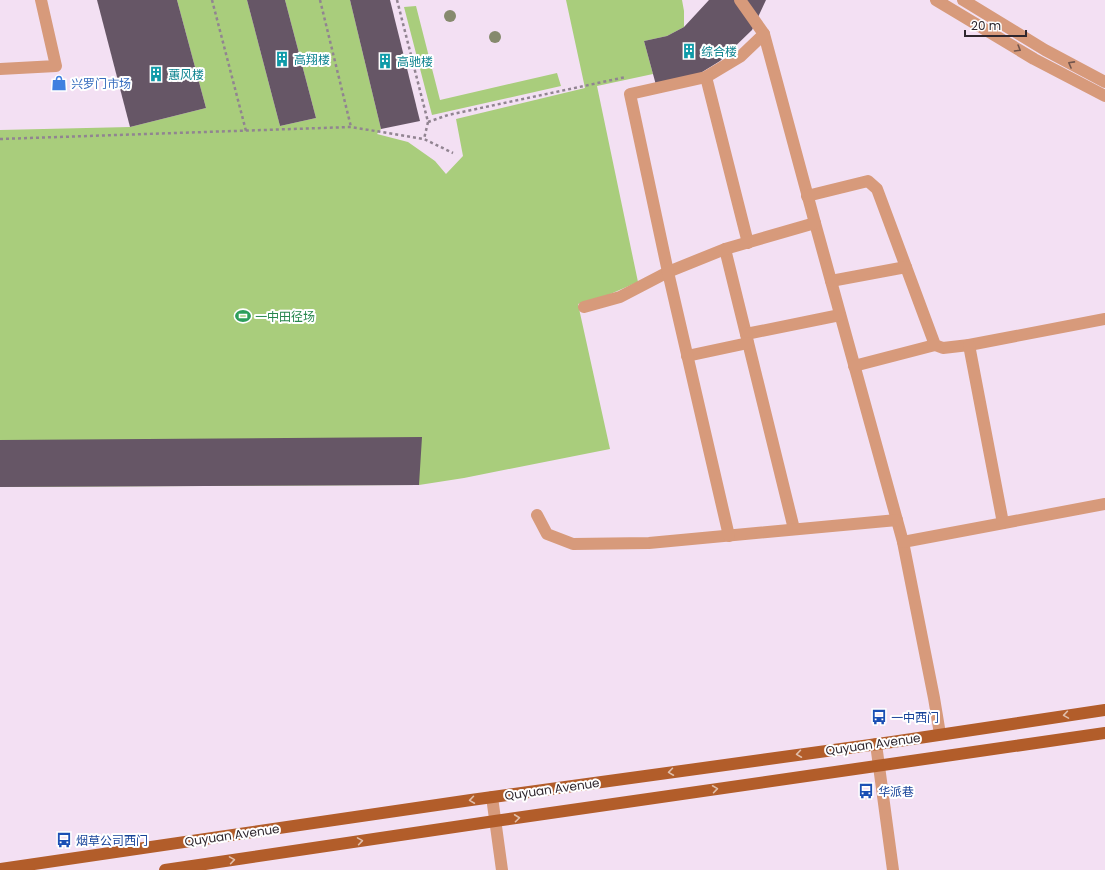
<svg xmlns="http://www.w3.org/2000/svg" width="1105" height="870" viewBox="0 0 1105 870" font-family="Poppins,'Noto Sans SC',sans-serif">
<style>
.green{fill:#a9cd7c}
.building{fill:#665666}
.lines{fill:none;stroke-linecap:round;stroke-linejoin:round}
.path{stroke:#918491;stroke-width:2.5;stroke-dasharray:3 3;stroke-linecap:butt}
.minor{stroke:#d79a7b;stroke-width:12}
.major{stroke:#b25d2a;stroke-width:12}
.tree{fill:#868a6d}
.oneway{stroke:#72554d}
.oneway2{stroke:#e0beaa}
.labels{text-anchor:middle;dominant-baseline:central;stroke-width:4;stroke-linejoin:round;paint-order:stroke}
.culture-label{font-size:12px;fill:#0d838f;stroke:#fff;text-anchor:start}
.shop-label{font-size:12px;fill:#366cbe;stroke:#fff;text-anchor:start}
.leisure-label{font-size:12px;fill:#27864d;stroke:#fff;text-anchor:start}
.transit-label{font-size:12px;fill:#164399;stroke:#fff;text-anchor:start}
.street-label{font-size:12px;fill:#2e272e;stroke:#fff}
</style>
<rect width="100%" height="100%" fill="#f3e0f3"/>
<g class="green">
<polygon points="177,0 247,0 280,126 316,118 285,0 350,0 381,129 377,134 408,142 435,161 446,174 463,156 456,119 585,88 566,0 682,0 684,11 684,27 667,36 644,41 653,74 597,86 638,282 608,295 578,304 610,449 464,478 419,485 0,487 0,130 130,127 206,108"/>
<polygon points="416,6 440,100 557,73 561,86 432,115 404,7"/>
</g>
<g class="building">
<polygon points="97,0 177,0 206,108 130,127"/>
<polygon points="247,0 285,0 316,118 280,126"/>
<polygon points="350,0 390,0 420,121 381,129"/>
<polygon points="709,0 766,0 752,30 720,61 694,77 656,85 644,41 667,36 684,27"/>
<polygon points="422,437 419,485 0,487 0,440"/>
</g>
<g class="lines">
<g class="path">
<polyline points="212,0 246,131"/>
<polyline points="320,0 351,127"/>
<polyline points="397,0 428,122 424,139"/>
<polyline points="428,122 448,115 626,77"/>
<polyline points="0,139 351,127 424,139 453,153"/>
</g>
<g class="minor">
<polyline points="740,0 764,34 815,223 903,542 934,698 940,734"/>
<polyline points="936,0 1034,59 1105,96"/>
<polyline points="963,0 1045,50 1105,82"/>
<polyline points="0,69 56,66 41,0"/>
<polyline points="706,77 748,243"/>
<polyline points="807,196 868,181 877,189 935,345 943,348 969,345 1105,319"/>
<polyline points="725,249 794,529"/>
<polyline points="831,281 906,267"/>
<polyline points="584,307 620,297 668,272 725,249 815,223"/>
<polyline points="746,334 840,315"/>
<polyline points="969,345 1003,523"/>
<polyline points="687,356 748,343"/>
<polyline points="854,366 935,345"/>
<polyline points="537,515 547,534 573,544 649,543 897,520"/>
<polyline points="729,536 668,272 630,94 706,77 741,56 764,34"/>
<polyline points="903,542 1105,504"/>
<polyline points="876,744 893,870"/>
<polyline points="492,797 502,870"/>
</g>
<g class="major">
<polyline points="0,869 471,800 892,742 1105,710"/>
<polyline points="165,870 495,821 1105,733"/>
</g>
</g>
<g class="tree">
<circle cx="450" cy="16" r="6"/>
<circle cx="495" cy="37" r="6"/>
</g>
<defs><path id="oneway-chevron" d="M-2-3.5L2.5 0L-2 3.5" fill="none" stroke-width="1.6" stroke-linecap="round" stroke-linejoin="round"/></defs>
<g class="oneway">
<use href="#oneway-chevron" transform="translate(1018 49) rotate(31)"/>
<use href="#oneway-chevron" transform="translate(1071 64) rotate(-151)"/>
</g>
<g class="oneway2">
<use href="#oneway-chevron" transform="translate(1066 715) rotate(171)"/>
<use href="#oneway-chevron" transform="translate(799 754) rotate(172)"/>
<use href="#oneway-chevron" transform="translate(671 772) rotate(172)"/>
<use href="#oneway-chevron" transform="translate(715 789) rotate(-8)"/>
<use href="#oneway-chevron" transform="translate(472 800) rotate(172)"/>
<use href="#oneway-chevron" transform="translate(517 818) rotate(-7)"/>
<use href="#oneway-chevron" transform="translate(360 841) rotate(-9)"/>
<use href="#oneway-chevron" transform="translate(232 860) rotate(-9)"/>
</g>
<defs>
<symbol id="building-bare" viewBox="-9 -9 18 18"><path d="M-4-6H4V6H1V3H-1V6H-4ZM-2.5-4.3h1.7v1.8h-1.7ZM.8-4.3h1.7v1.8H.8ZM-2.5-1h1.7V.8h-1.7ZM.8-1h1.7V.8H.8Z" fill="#0f9aa8" stroke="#fff" stroke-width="2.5" paint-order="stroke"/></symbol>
<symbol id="shop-bare" viewBox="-9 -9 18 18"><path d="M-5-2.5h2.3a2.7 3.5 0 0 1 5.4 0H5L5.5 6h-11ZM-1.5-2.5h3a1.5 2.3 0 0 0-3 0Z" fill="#3f7fe0" stroke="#fff" stroke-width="2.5" paint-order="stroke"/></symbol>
<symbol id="stadium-bare" viewBox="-9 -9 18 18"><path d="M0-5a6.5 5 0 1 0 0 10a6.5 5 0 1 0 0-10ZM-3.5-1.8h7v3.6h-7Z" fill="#2e9e5b" stroke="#fff" stroke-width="2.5" paint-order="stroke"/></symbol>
<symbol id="bus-bare" viewBox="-9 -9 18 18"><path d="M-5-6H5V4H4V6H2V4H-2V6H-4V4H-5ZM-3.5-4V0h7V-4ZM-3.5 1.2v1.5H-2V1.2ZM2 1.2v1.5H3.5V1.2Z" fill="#1a4fb4" stroke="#fff" stroke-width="2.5" paint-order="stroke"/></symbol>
</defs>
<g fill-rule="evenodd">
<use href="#building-bare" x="678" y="40" width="22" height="22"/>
<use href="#building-bare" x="271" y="48" width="22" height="22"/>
<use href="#building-bare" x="374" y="50" width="22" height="22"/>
<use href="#building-bare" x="145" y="63" width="22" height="22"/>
<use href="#shop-bare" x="48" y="72" width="22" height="22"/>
<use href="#stadium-bare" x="232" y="305" width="22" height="22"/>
<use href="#bus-bare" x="868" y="706" width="22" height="22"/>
<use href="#bus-bare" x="855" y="780" width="22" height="22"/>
<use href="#bus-bare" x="53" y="829" width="22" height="22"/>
</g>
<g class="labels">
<g class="culture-label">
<text x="701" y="51">综合楼</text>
<text x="294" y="59">高翔楼</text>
<text x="397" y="61">高驰楼</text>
<text x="168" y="74">蕙风楼</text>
</g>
<g class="shop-label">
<text x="71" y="83">兴罗门市场</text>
</g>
<g class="leisure-label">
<text x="255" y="316">一中田径场</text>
</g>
<g class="transit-label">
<text x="891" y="717">一中西门</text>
<text x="878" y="791">华派巷</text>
<text x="76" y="840">烟草公司西门</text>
</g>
<g class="street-label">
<text transform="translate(873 744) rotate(-8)">Quyuan Avenue</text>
<text transform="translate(552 789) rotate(-8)">Quyuan Avenue</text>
<text transform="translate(232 835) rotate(-8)">Quyuan Avenue</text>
</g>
</g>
<path d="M965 30v6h61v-6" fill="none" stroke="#2e272e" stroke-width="2"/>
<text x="971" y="30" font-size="12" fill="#2e272e" stroke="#ffffff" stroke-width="3" paint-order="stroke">20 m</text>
</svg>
